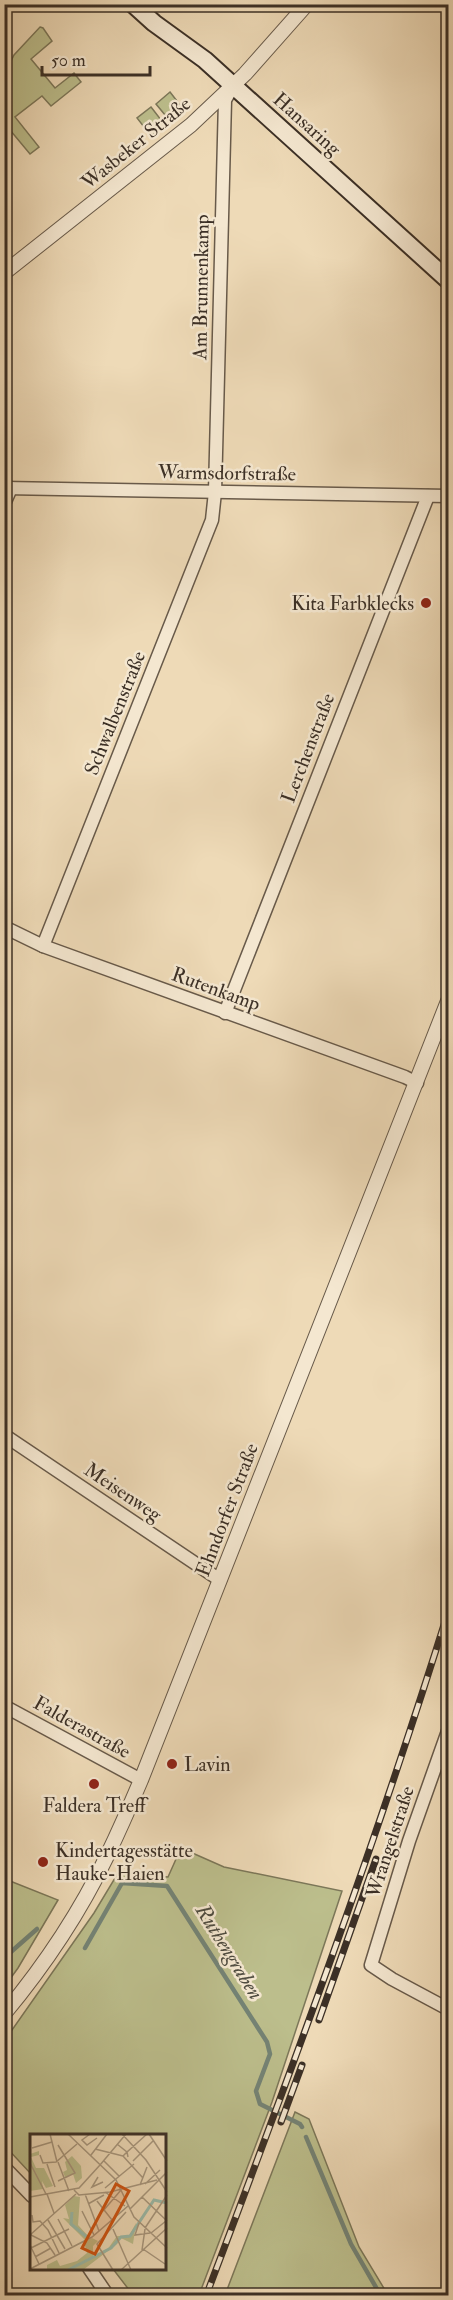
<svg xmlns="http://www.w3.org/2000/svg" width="453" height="2300" viewBox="0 0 453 2300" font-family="'IM FELL Double Pica',serif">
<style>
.green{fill:#bcbe8c;stroke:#7c7759;stroke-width:1.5}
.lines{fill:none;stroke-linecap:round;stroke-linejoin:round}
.stream{stroke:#748375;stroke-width:4.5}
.minor-casing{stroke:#685a4a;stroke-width:15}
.tertiary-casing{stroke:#685a4a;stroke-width:16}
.secondary-casing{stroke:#3c3026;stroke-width:20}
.minor{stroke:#f4e7d0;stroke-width:12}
.tertiary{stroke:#f4e7d0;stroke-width:14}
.secondary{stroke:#f4e7d0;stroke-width:16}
.rail-casing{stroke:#3c3026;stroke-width:7}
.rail{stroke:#f4e7d0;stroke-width:4.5;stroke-dasharray:14;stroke-linecap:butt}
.poi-dot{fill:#8f2418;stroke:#f4e7d0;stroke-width:2}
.labels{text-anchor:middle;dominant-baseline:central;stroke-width:5;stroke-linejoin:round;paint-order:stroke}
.street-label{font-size:20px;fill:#3c3026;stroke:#f4e7d0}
.poi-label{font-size:20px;fill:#3c3026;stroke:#f4e7d0;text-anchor:start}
.water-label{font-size:21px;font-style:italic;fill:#4f4c40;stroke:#f4e7d0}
.inset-river{fill:none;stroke:#9abbaa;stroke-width:3}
.inset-road{fill:none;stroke:#a7967d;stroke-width:1.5}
.view{fill:#ce5310;fill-opacity:0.15;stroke:#ce5310;stroke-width:3}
.inset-edge{fill:none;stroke:#3c3026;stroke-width:3}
</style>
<rect width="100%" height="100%" fill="#eedab7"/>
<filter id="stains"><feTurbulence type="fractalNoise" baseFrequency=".00333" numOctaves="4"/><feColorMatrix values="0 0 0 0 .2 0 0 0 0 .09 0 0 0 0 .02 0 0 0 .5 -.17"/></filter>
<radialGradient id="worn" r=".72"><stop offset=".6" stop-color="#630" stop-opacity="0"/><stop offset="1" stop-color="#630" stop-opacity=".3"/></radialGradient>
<g class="green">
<polygon points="40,27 43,28 52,41 31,59 55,88 74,73 81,82 51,106 42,96 15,117 39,147 30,154 5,124 5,73 14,55"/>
<polygon points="170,92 184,110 170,121 156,104"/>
<polygon points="151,107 165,125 151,136 137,118"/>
<polygon points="181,1848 224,1867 342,1891 272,2102 199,2295 133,2295 113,2269 165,2268 165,2135 32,2135 31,2174 5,2146 5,2040 94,1913 118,1873 168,1877"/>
<polygon points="5,1879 58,1900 18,1968 5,1986"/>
<polygon points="295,2112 309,2119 359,2247 388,2295 225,2295"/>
</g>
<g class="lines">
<g class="stream">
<polyline points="85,1948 122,1883 167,1886 267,2042 270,2054 256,2091 260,2104 300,2124 302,2127"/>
<polyline points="4,1958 37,1929"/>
<polyline points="306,2137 351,2244 381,2296"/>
</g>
<defs>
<g id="minor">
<polyline points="4,488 448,496"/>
<polyline points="4,504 11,488"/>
<polyline points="4,927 43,946 405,1077 417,1083"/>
<polyline points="43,946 212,520 215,492 225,100 232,88"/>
<polyline points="225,1013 428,496"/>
<polyline points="4,1435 220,1580"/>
<polyline points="4,1706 141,1780"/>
<polyline points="448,1731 409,1841 371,1965 392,1979 448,2009"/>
<polyline points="4,2167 32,2196"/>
<polyline points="89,2268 108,2296"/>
</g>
<g id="tertiary">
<polyline points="4,273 191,125 245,74 307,4"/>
<path d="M4,2014C44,1966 80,1912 107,1856C119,1831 130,1806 141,1780L448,1001"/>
</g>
<polyline id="secondary" points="133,4 154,23 205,60 448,280"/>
</defs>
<use href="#minor" class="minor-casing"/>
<use href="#tertiary" class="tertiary-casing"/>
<use href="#secondary" class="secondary-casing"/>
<use href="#minor" class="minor"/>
<use href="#tertiary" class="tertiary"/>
<use href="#secondary" class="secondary"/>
<defs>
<g id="rail">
<polyline points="319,2020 376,1859"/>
<polyline points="281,2122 302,2065"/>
<path d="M206,2296C292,2069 376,1843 448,1612"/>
</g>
</defs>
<use href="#rail" class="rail-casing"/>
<use href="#rail" class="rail"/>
</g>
<g class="poi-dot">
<circle cx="426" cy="603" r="6"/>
<circle cx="172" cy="1764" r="6"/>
<circle cx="94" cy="1784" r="6"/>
<circle cx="43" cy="1862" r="6"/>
</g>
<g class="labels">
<g class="street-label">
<text transform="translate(307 124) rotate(42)">Hansaring</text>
<text transform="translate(136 143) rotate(-39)">Wasbeker Straße</text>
<text transform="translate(201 287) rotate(-89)">Am Brunnenkamp</text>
<text transform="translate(227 473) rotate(1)">Warmsdorfstraße</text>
<text transform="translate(115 713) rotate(-68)">Schwalbenstraße</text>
<text transform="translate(308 748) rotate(-69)">Lerchenstraße</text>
<text transform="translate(216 989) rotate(20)">Rutenkamp</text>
<text transform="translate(123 1492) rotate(34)">Meisenweg</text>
<text transform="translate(227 1510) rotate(-69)">Ehndorfer Straße</text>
<text transform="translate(82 1727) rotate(29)">Falderastraße</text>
<text transform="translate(390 1842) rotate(-72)">Wrangelstraße</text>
</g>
<g class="poi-label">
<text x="414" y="603" text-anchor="end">Kita Farbklecks</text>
<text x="184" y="1764">Lavin</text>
<text x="94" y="1805" text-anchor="middle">Faldera Treff</text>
<text x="55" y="1850">Kindertagesstätte<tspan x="55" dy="23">Hauke-Haien</tspan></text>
</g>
<g class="water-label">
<text transform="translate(229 1952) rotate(58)">Ruthengraben</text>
</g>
</g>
<g transform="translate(30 2134)">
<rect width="136" height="136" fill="#eedab7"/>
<path d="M9,17V21L1,23L6,34H14L23,52L16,54L12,47L13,55L0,57V20ZM42,22L51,32L52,44L46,49L43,40L35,43L33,38L37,36L35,28ZM44,62L50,63L48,91L60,104L55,106L33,84L39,85L35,71ZM106,89L103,110L91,104L87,110L53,136H17V131L27,126L30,132L47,127L57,119L54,108L62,104L68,107L63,112V122L77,116L87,102H99Z" fill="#bcbe8c"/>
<path class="inset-river" d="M42,78L41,90L58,104M38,136L81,114L91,103L100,102L124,66L137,69"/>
<path class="inset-road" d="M20,0L27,28M38,0L86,46L104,83L137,114M60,0L52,6L57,11L67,4M92,0L116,26L137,58M119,0L137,27M87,10L97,18L117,0M28,11L45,39L28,47M2,14L22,8M65,15L93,22M10,21L13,29L26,28L47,10M61,21L77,0M98,23L97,18L93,22L113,44M74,27L89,42M103,27L123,7M28,28L39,57M0,29L16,60M17,30L25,53M70,31L96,0M68,43L62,53L73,48M115,50L130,36M110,51L117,33M75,54L104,30M44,56L49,61L80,58L127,46M75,58L95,72M17,60L24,79M55,60L69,97M0,63L49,54L70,31M112,63L137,87M67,67L82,86M58,70L74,61M100,75L137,38M52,77L64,101M73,77L91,56M2,81L3,88L10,87L18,96L29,119M28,85L42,112M18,86L35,115M109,89L105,101L120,99M115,94L137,61M83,95L101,136M121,99L136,87M0,101L46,60M1,101L17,109L25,121M0,111L9,130M1,114L39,95M113,115L135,130M112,116L115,95M5,123L21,114M0,135L62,103L98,72M83,136L67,110L96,78M91,136L137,94"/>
<path class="view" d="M86,50L99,57L65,120L52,114Z"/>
<rect width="136" height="136" class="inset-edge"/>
</g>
<rect width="453" height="2300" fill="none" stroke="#eedab7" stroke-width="24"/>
<rect x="6" y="6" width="441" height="2288" fill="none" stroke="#3c3026" stroke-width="3"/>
<rect x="12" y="12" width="429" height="2276" fill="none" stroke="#3c3026" stroke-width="1.5"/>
<path d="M42 66v9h108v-9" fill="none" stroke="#3c3026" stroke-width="3"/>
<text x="51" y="66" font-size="18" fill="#3c3026" stroke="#f4e7d0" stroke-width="4.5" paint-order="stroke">50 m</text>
<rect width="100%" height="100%" filter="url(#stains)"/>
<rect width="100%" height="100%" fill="url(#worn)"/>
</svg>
